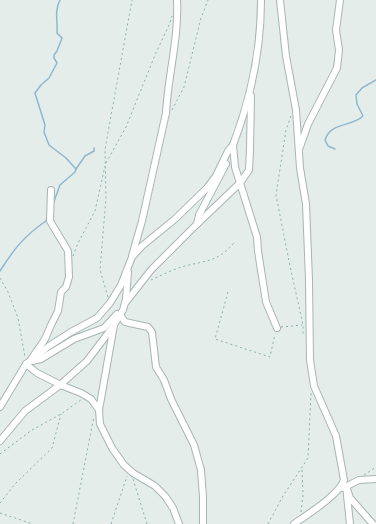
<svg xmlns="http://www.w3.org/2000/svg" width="376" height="524" viewBox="0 0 376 524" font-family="'PT Sans',sans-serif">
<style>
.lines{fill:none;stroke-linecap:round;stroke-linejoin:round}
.stream{stroke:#8fb7d0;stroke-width:1.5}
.minor-casing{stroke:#a7b5b4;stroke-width:8}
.path{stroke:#86b0ac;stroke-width:1;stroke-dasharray:2 3;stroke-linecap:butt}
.minor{stroke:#fff;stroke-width:6}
</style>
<rect width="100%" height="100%" fill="#e5edeb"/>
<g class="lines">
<g class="stream">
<path d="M335,149L328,146L325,140C330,122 352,127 363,116L357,104L356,95L362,88L376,80"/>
<polyline points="76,169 85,156 94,151 94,148"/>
<path d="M53,204L60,185L75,172L76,169L66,158L49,145L44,132L45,125L35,93L41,85L49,78L57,63L54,58V55L57,51L62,38L57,33C58,22 54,11 60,0"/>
<path d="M0,271C14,249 24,236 46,221L47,218"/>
</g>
<defs>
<g id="minor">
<path d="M280,0L286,56L296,110L300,168L306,204L309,280L310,360L314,386L336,436L344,480C339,495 308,514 294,524"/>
<polyline points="233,145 235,167 257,237 258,251 266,302 277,328"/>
<polyline points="300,147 308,124 337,68 339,50 336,30 340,0"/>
<polyline points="197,224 240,183 249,170 250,149 251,96"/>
<path d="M132,256L142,221L166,113C168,75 179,38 177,0"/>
<polyline points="126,302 151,270 197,224 199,215 226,164"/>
<polyline points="120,315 125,322 148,327 152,332 156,367 164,380 171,399 194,445 201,470 203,497 203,524"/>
<path d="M30,361L49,346L71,332L97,318L110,303L121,285L132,257L142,246L175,219L207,188L216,176L228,151L233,145C251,98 261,50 261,0"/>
<polyline points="32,361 41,359 74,339 104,328 117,314"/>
<polyline points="26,364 37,373 63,386 81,393 91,399 99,410 100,424 112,448 124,465 133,473 155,486 165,496 173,508 179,524"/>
<polyline points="0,407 26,364 30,361 45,339 51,325 58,311 61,292 66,287 69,277 68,251 50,221 51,190"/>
<polyline points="99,410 114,325 123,310 126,299 128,272"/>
<polyline points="0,441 25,411 60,385 87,361 112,328"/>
<polyline points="343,488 359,480 376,479"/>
<polyline points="350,524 346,486 350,498 373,524"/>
</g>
</defs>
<use href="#minor" class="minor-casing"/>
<g class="path">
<polyline points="172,110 184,87 201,18 208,0"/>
<polyline points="291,116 286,130 276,195 290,266 303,325 303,336"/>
<polyline points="106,163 126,127 155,55 170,23 172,16"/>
<polyline points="73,256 78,243 95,211 105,166"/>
<polyline points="0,278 8,292 18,318 25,357"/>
<path d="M151,280C162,275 174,269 185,266C208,260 217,262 234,243"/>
<polyline points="228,292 215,339 270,357 275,334"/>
<polyline points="108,297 100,270 106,198 105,149 132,0"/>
<polyline points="281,327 302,325"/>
<polyline points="0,454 32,430 61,414 81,400"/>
<polyline points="364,475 376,467"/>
<polyline points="133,479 147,524"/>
<polyline points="0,503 15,484 52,448 61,414"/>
<polyline points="301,512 303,495 302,468"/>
<polyline points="0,513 33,524"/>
<polyline points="73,524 94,416"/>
<polyline points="111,524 127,476"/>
<polyline points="268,524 283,496 308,458 311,393"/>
</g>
<use href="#minor" class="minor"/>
</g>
</svg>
